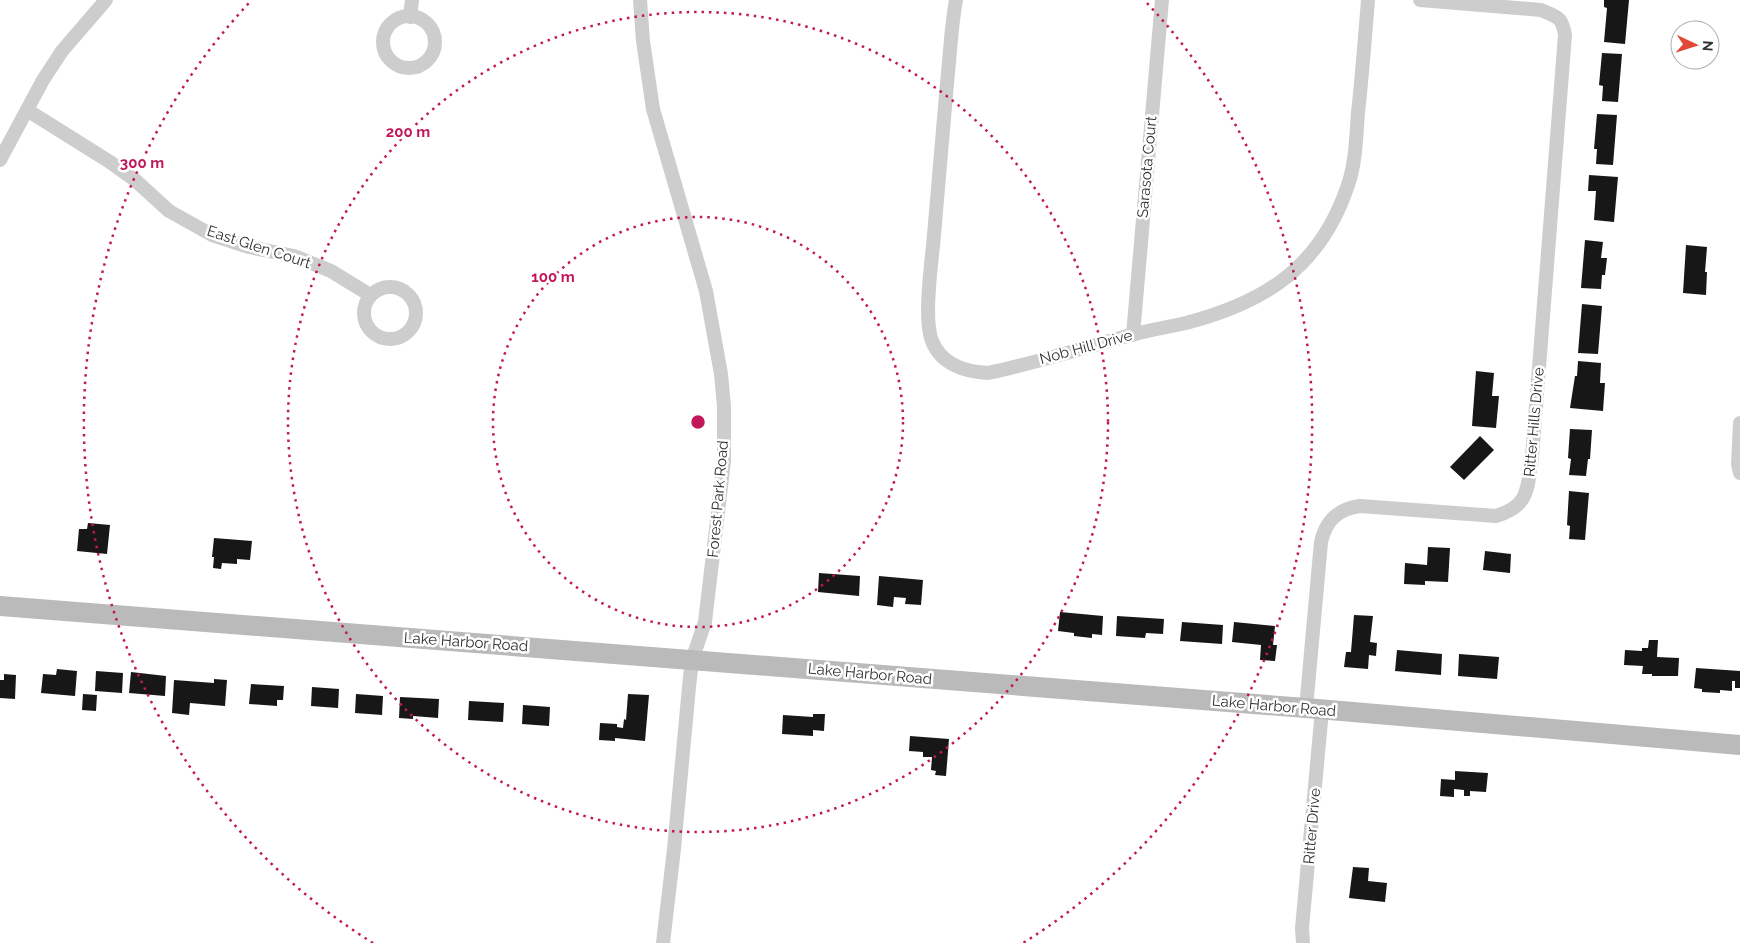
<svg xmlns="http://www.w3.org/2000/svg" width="1740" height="943" viewBox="0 0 1740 943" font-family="Raleway,sans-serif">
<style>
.building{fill:#171717}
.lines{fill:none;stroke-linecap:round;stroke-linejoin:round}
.street{stroke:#cdcdcd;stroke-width:14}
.secondary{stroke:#bababa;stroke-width:20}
.ring{fill:none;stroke:#c2185b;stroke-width:2.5;stroke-dasharray:2.5 5}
.labels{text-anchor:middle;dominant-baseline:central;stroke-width:5;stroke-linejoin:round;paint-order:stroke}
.street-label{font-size:15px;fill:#303030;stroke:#fff}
.centre{fill:#c2185b;stroke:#fff;stroke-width:2.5}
.ring-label{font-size:15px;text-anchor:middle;font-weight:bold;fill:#c2185b;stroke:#fff;stroke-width:5;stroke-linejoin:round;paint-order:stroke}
</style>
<rect width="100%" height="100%" fill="#fff"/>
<g class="building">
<polygon points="1604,0 1629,0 1625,44 1604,42 1607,8 1604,7"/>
<polygon points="1602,53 1622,54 1618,102 1602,101 1603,86 1599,85"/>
<polygon points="1597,114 1617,115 1613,165 1596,164 1597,149 1594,149"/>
<polygon points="1589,175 1618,177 1614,222 1594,220 1596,191 1588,191"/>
<polygon points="1585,240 1603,242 1601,258 1607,258 1605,275 1602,275 1601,289 1581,288"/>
<polygon points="1686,245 1707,247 1705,272 1707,272 1706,295 1683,293"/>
<polygon points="1582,304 1602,306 1598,354 1578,353"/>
<polygon points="1578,361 1601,363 1600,383 1605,383 1603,411 1570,408 1575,376 1577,376"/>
<polygon points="1476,371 1494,373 1492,396 1499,396 1496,428 1472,426"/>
<polygon points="1570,429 1592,430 1590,459 1588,459 1586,476 1569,475 1571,459 1568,458"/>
<polygon points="1480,436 1494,450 1464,480 1450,467"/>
<polygon points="1569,491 1589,493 1585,540 1569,539 1570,526 1567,525"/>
<polygon points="88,523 110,525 107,554 77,551 79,529 87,529"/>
<polygon points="214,538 252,541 250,560 237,559 237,564 222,563 221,569 213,568 214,557 212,557"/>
<polygon points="1428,547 1450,548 1448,582 1425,581 1425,585 1404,584 1405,563 1427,565"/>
<polygon points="1485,551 1511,554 1510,573 1483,570"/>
<polygon points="819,573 860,576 859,596 818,592"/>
<polygon points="879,576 923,580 921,605 905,604 906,598 894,597 893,607 877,605"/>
<polygon points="1060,612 1103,616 1102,635 1092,634 1092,638 1074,636 1074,633 1058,631"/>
<polygon points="1354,615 1373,616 1370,642 1377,643 1376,656 1369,655 1368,669 1344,667 1346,652 1351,652"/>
<polygon points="1117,616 1164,619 1163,634 1146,633 1145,638 1116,636"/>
<polygon points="1182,622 1223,625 1222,644 1180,641"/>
<polygon points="1234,622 1275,626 1273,645 1277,645 1275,661 1260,660 1261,645 1232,642"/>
<polygon points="1649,640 1658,640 1657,657 1679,658 1678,676 1652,676 1652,674 1642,674 1643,666 1624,665 1625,650 1642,651 1642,648 1648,648"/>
<polygon points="1397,650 1442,654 1441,675 1395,671"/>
<polygon points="1459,654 1499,657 1497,679 1458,676"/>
<polygon points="1696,668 1740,671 1740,688 1735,688 1735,681 1732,681 1732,691 1720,690 1720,693 1702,692 1702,689 1694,688"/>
<polygon points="57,669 77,671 75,696 41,693 43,674 56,675"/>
<polygon points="96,671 123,673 122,693 95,691"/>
<polygon points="131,672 166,676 165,696 129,693"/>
<polygon points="4,674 16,675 15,699 0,698 0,680 4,680"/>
<polygon points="214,679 227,680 225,706 190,703 189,715 172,713 174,680 214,683"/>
<polygon points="251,684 284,686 283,700 277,700 277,706 249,704"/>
<polygon points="312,687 339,689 338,708 311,706"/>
<polygon points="83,694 97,695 96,711 82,710"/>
<polygon points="356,694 383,696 382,715 355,713"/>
<polygon points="628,694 649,695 645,741 615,738 615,741 599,740 600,723 617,724 617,727 623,728 624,719 626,720"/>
<polygon points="400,697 439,699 438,718 413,716 413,719 399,718"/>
<polygon points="469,701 504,703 503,722 468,720"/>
<polygon points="523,705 550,707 549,726 522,724"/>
<polygon points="813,714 825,714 824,731 813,730 813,736 782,734 783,715 813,717"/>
<polygon points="910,736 949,739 946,776 935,775 936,771 931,770 932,757 923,757 923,752 909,751"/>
<polygon points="1455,771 1488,773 1486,792 1470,791 1470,796 1464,796 1464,790 1454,789 1454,797 1440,796 1441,779 1455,780"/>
<polygon points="1353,867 1369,868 1368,881 1387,883 1385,902 1349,898"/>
</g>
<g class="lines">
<g class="street">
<polyline points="640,0 643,41 653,109 706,291 721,374 724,406 724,461 705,622 692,660 689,687 674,849 663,943"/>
<path d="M956,0C951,27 950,56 947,83C943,134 938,184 934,235C932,260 923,319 932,341C941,364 965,372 988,373C1036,363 1083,348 1131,335C1149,330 1168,327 1186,323C1267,302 1321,266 1348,185C1356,162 1356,137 1358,113C1362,76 1365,38 1368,0"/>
<circle cx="409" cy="42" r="26"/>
<polyline points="410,17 412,0"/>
<polyline points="27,110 110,162 135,180 169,211 212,235 249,247 294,256 331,271 370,295"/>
<polyline points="0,160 43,80 62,51 106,0"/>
<circle cx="390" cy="313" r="26"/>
<polyline points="1133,335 1162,0"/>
<polyline points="1740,423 1738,464 1740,473"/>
<path d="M1306,708L1321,542C1326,520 1338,509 1360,506L1496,516C1530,506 1527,488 1532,457L1565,35C1562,17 1558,17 1541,10L1420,0"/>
<polyline points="1303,943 1302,928 1322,710"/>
</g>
<polyline class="secondary" points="0,606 1306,708 1740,745"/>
</g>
<g class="ring">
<circle cx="698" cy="422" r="205"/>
<circle cx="698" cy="422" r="410"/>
<path d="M373 943A614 614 0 0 1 249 3M1147 3A614 614 0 0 1 1023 943"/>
</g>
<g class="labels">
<g class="street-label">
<text transform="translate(1147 167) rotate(-85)">Sarasota Court</text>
<text transform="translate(259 247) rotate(18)">East Glen Court</text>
<text transform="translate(1086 347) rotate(-15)">Nob Hill Drive</text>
<text transform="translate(1534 422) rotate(-85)">Ritter Hills Drive</text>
<text transform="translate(718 499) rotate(-85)">Forest Park Road</text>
<text transform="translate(466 642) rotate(4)">Lake Harbor Road</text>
<text transform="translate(870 674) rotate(5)">Lake Harbor Road</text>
<text transform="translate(1274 706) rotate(5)">Lake Harbor Road</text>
<text transform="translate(1312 826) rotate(-85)">Ritter Drive</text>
</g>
</g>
<circle cx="698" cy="422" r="8" class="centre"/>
<g class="ring-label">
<text x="408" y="137">200 m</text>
<text x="142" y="168">300 m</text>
<text x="553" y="282">100 m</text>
</g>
<g transform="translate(1695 45) rotate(94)"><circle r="24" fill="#ffffff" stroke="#acacac"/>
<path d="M0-4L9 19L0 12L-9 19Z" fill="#e24837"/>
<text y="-8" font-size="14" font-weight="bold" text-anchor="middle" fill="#303030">N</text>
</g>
</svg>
